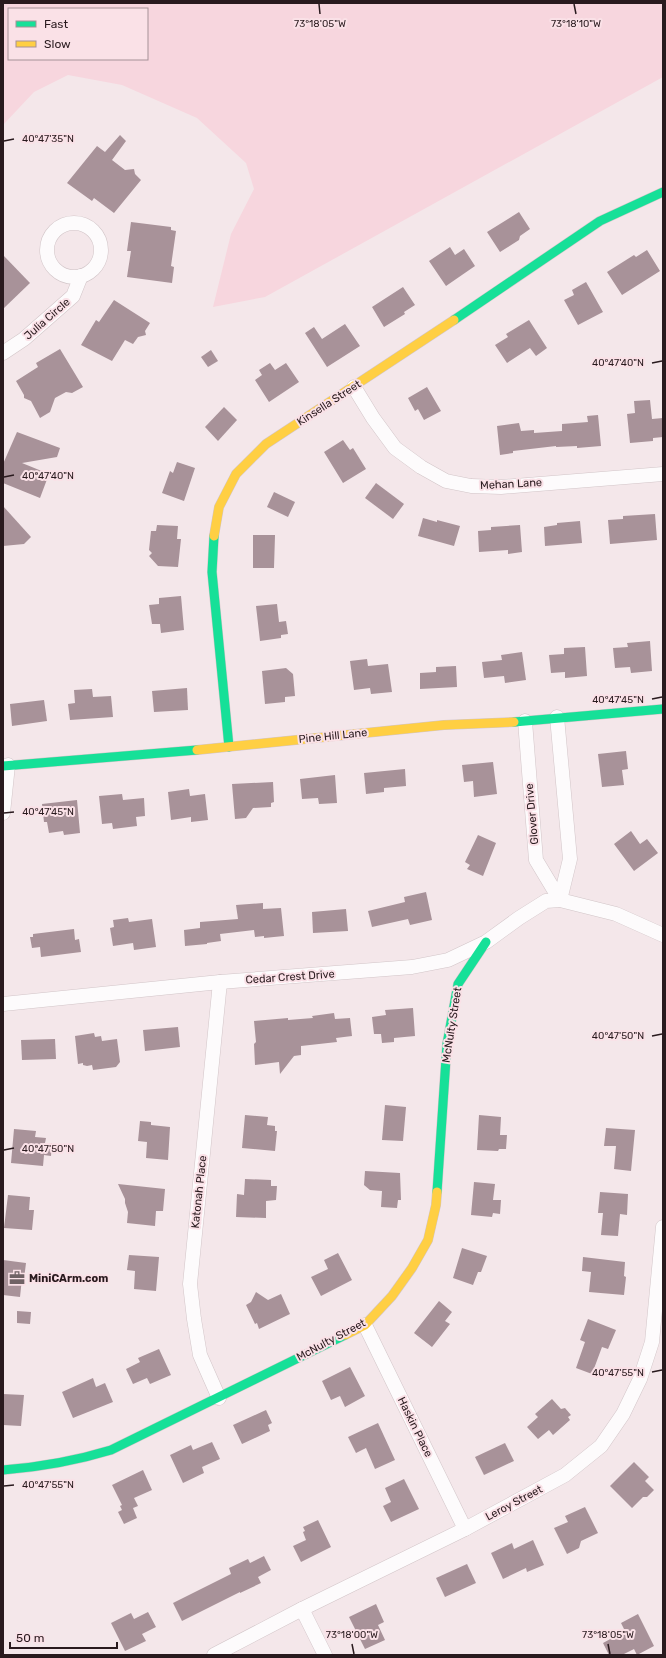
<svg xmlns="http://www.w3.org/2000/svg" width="666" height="1658" viewBox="0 0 666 1658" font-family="Rubik,sans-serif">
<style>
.green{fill:#f7d6de;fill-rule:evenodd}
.building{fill:#a89299}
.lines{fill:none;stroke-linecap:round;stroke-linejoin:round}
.street-casing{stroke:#d2c5c8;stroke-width:15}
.fast-casing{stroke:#d2c5c8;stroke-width:10}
.slow-casing{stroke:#d2c5c8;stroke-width:10}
.street{stroke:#fdfbfc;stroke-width:14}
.fast{stroke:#16e098;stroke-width:9}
.slow{stroke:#ffcf43;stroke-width:9}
.ticks{fill:none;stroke:#291a1e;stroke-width:1.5}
.labels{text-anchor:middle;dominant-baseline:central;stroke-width:4;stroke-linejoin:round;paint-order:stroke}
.street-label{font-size:11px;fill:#291a1e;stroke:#fae1e7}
.poi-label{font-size:11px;font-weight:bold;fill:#291a1e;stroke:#fae1e7;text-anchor:start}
.ticks-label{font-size:10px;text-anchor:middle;fill:#291a1e;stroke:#fae1e7;stroke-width:4;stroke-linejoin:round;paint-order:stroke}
</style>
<rect width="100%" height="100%" fill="#f4e7ea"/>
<path class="green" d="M3,3H663V77L265,297L213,307L231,234L254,189L246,163L197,118L122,85L68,75L34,92L3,125ZM9,9H147V59H9Z"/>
<g class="building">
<polygon points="120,135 126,141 112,160 125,170 134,169 135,174 141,180 114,213 94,198 92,201 67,183 97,146 105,152"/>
<polygon points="519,212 530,229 520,236 519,240 500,252 487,232"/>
<polygon points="131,222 171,227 171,230 176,231 171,266 174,267 172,283 127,277 131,251 127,251"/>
<polygon points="450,247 455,255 464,249 475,266 446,286 429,261"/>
<polygon points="647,250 660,271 622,295 607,272 634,255 636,257"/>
<polygon points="3,255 30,283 3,309"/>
<polygon points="586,282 603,312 578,325 564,300 574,295 572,290"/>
<polygon points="403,287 415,305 404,312 405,314 384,327 372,307"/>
<polygon points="114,300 150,323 145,331 146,335 138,337 133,344 125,340 112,361 81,345 96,320 99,322"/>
<polygon points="529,320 547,348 536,356 530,348 507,363 495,345 508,337 506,334"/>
<polygon points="345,324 360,346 327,367 305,333 314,327 322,339"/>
<polygon points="60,349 83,387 72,393 66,392 55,398 50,412 40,418 31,401 24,398 24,395 16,381 38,367 36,363"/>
<polygon points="211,350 218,361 208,367 201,357"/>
<polygon points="270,363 275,370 286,363 299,382 269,402 255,380 262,375 259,370"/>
<polygon points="427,387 441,411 424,420 418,409 415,411 408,398"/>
<polygon points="650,400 652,419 663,418 663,437 653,438 653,441 630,443 627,414 635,413 634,401"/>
<polygon points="224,407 237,420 218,441 205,427"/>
<polygon points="598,415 601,446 577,448 577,446 556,447 556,446 513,451 513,453 500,455 497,426 519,423 521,431 534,430 534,433 562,431 562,424 588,422 587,416"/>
<polygon points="17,432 60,448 57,457 22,463 49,474 40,498 3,483 3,464"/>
<polygon points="343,440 350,450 353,448 366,469 343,483 324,452"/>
<polygon points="177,462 195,468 184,501 162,493 170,471 173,473"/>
<polygon points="376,483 404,504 393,519 365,498"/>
<polygon points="274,492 295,502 288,517 267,507"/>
<polygon points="3,506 31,537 24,544 3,546"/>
<polygon points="655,514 657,540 610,544 608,520 623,519 623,516"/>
<polygon points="423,518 437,522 437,520 460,526 454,546 418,536"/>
<polygon points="580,521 582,543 545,546 544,527 557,525 557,523"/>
<polygon points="157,525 178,526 177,539 181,539 178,567 158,566 149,556 152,553 149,550 151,531 156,531"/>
<polygon points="520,525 522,552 508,554 508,550 479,552 478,531 491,530 491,527"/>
<polygon points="253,535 275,535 274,568 253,568"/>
<polygon points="181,596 184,630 161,633 160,624 152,624 149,605 159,604 159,598"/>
<polygon points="277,604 279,622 286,621 288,634 281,635 281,638 260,641 256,606"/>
<polygon points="650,641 652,671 631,673 630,667 615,668 613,648 628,647 627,643"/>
<polygon points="585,647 587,676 565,678 565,672 551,673 549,655 564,654 564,648"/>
<polygon points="522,652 526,680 505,683 504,676 484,678 482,662 502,660 501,655"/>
<polygon points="367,659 368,666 388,664 392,692 371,694 370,688 354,690 350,661"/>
<polygon points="456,666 457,687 420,689 420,673 436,672 436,667"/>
<polygon points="286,668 293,674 295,696 285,697 285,702 265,704 262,671"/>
<polygon points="187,688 188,710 154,712 152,691"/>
<polygon points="92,689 93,697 111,696 113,717 70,720 68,704 75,703 74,690"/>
<polygon points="44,700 47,721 12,726 10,704"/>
<polygon points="626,751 628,769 622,770 624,785 602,787 598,754"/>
<polygon points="493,762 497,794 474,797 473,781 464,782 462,765"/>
<polygon points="405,769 406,786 384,788 384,792 366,794 364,773"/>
<polygon points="335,775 337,803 319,804 318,798 302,799 300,779"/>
<polygon points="273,782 274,802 271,803 271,807 253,808 246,818 235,819 232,784"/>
<polygon points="189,789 190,796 205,794 208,820 191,822 191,817 171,820 168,792"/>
<polygon points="122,794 123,800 144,798 145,816 136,817 137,826 113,829 112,823 102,824 99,796"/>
<polygon points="77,800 80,833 64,835 63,831 49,833 47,822 44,822 42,804"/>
<polygon points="631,831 640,844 647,839 658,853 634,871 614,844"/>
<polygon points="478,835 496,843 483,876 467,869 470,865 465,862"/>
<polygon points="426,892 432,920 410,925 408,919 372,927 368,911 405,902 404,897"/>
<polygon points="263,903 263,909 281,908 284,936 264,938 264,936 255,937 254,930 220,934 221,941 207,943 207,944 185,946 184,930 200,928 200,922 238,919 236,905"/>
<polygon points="346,909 348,931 313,933 312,912"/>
<polygon points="128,918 129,922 152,919 156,947 134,950 133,943 113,946 110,928 114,927 113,920"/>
<polygon points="74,929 75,940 79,939 81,952 41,957 40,947 32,948 30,937 33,937 33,934"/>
<polygon points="413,1008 415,1036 394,1038 394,1042 382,1043 381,1034 374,1034 372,1017 386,1015 385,1010"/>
<polygon points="334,1013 335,1019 350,1018 352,1036 336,1038 337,1042 301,1046 301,1055 294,1056 280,1074 279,1062 255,1065 254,1044 256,1042 254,1021 288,1018 288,1020 313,1018 312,1016"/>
<polygon points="178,1027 180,1047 145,1051 143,1030"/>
<polygon points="94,1033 95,1037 101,1036 102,1041 117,1039 120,1062 116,1067 93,1070 92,1065 87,1066 83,1065 83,1063 78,1064 75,1036"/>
<polygon points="55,1039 56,1059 22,1060 21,1040"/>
<polygon points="385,1105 406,1107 403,1141 382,1140"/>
<polygon points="245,1115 268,1117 267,1125 275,1126 275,1131 277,1131 275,1151 242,1148"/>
<polygon points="479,1115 501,1117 500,1135 507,1135 506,1149 499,1149 498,1151 477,1150"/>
<polygon points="140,1121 151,1122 151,1125 170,1127 168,1160 146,1158 147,1142 138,1141"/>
<polygon points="606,1128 635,1130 631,1171 614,1169 616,1146 604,1146"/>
<polygon points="14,1129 36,1131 35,1137 46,1138 45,1143 52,1143 51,1156 44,1155 43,1166 11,1163"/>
<polygon points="365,1171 400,1173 401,1200 398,1200 397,1208 381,1207 382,1191 370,1190 364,1185"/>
<polygon points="245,1179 271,1180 271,1186 277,1186 276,1200 266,1201 266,1218 236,1217 237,1194 244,1195"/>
<polygon points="474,1182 495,1184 493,1200 501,1200 500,1214 493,1213 492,1217 471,1215"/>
<polygon points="118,1184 165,1189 163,1211 156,1211 155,1226 127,1223 128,1212 125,1203 125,1199"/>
<polygon points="600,1192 628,1194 627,1215 620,1214 618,1236 601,1235 603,1213 598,1213"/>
<polygon points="8,1195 30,1197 29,1210 34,1210 32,1230 4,1228"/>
<polygon points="462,1248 487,1256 481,1272 478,1272 473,1285 453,1278"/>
<polygon points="338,1253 352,1280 321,1296 311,1277 328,1269 324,1260"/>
<polygon points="129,1255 159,1257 156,1291 134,1289 135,1271 127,1270"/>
<polygon points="583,1257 625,1262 624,1276 626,1277 624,1295 589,1292 591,1272 582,1271"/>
<polygon points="3,1260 26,1263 24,1279 22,1278 20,1297 3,1295"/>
<polygon points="256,1292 268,1300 281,1294 290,1314 259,1329 257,1323 255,1324 246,1305 251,1302"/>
<polygon points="439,1301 452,1312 445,1321 450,1324 432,1347 414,1333"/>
<polygon points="17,1311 31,1312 30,1324 17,1323"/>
<polygon points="588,1319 616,1330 608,1349 602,1347 592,1374 576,1368 585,1342 580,1340"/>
<polygon points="159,1349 171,1375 150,1384 147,1378 133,1384 126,1369 140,1362 138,1358"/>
<polygon points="350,1367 365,1396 345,1407 340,1396 331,1400 322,1381"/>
<polygon points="93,1378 96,1387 105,1383 113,1402 73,1418 62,1392"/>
<polygon points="3,1394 24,1395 21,1426 3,1425"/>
<polygon points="552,1399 561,1409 565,1408 571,1415 568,1417 570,1420 553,1435 549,1430 538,1439 527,1427 538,1417 535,1414"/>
<polygon points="266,1410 272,1423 268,1425 270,1431 242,1444 233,1425"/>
<polygon points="378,1423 395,1460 375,1469 366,1448 356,1453 348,1437"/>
<polygon points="212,1442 220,1459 202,1467 204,1473 183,1483 170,1455 191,1445 193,1450"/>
<polygon points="505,1443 514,1461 484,1475 475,1457"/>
<polygon points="634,1462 649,1477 645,1481 654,1490 647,1497 643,1497 632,1508 610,1486"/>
<polygon points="143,1470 152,1490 134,1498 138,1506 133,1508 137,1518 124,1524 118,1512 122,1510 120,1506 122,1505 112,1485"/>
<polygon points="404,1479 419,1509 391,1522 383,1506 391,1502 385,1488"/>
<polygon points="585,1507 598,1533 581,1541 579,1548 567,1554 554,1528 568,1522 565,1516"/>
<polygon points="318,1520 331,1547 301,1562 293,1546 306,1540 303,1532 305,1531 303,1527"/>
<polygon points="533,1540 544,1565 527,1572 526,1568 503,1579 491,1553 512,1543 514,1549"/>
<polygon points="264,1556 271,1570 258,1577 261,1583 240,1593 240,1592 182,1621 173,1603 231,1574 229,1568 248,1559 250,1563"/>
<polygon points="467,1564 476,1583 445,1597 436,1578"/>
<polygon points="376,1604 384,1622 378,1625 385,1640 365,1649 349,1617"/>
<polygon points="148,1612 156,1627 142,1634 146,1641 125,1651 111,1623 131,1613 134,1619"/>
<polygon points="638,1614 654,1646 637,1655 634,1649 622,1655 609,1655 603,1643 625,1631 621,1623"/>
</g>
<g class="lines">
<defs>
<g id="street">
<circle cx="74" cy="250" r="27"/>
<polyline points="3,353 24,339 73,296 81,276"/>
<polyline points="354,387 373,418 395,448 421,467 446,481 471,486 501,487 663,474"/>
<polyline points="557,717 570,859 560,900"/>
<polyline points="525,721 536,860 560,900"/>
<polyline points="3,813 8,765"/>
<polyline points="3,1004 220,982 412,967 448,960 486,942 519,918 546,901 560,900 616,914 663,935"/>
<polyline points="365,1325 465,1529"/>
<polyline points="219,1398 200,1355 194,1319 190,1284 220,982"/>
<polyline points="302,1609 325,1655"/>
<polyline points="214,1655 302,1609 465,1529 565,1475 601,1446 623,1414 640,1379 652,1342 663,1227"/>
</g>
<g id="fast">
<polyline points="454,320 600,221 663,192"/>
<polyline points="214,536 212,572 229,747"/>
<polyline points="514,722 663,709"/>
<polyline points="3,766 197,750"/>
<polyline points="437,1192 447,1044 458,984 486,942"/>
<path d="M3,1470C41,1467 75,1461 111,1450L345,1335"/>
</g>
<g id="slow">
<polyline points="214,536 219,507 236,474 266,444 454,320"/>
<polyline points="197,750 444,725 514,722"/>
<polyline points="345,1335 365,1325 392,1296 412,1268 428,1240 436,1205 437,1192"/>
</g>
</defs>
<use href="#street" class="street-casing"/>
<use href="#fast" class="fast-casing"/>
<use href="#slow" class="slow-casing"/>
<use href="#street" class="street"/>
<use href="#fast" class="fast"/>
<use href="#slow" class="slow"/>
</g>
<path class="ticks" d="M319,4L320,14M574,4L576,14M4,141L14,139M652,363L662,361M4,477L14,475M652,699L662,697M4,813L14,812M652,1036L662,1034M4,1150L14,1148M652,1372L662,1370M4,1486L14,1485M352,1644L354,1654M608,1644L610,1654"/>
<defs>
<symbol id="office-bare" viewBox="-9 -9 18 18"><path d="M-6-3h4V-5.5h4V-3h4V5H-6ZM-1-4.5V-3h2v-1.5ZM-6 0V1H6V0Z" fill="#706265" stroke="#fae1e7" stroke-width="2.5" paint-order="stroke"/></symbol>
</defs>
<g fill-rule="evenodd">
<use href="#office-bare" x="6" y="1267" width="22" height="22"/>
</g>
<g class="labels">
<g class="street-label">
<text transform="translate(47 319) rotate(-41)">Julia Circle</text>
<text transform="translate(329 403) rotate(-33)">Kinsella Street</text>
<text transform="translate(511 484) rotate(-3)">Mehan Lane</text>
<text transform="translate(333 736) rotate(-6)">Pine Hill Lane</text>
<text transform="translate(532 814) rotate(-95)">Glover Drive</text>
<text transform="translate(290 977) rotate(-4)">Cedar Crest Drive</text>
<text transform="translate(452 1025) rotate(-81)">McNulty Street</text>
<text transform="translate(199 1192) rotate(-84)">Katonah Place</text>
<text transform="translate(331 1340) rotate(-28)">McNulty Street</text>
<text transform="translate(415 1427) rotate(64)">Haskin Place</text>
<text transform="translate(514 1503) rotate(-28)">Leroy Street</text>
</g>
<g class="poi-label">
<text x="29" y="1278">MiniCArm.com</text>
</g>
</g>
<g class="ticks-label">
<text x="320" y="27">73°18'05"W</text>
<text x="576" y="27">73°18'10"W</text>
<text x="48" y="142">40°47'35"N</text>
<text x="618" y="366">40°47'40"N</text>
<text x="48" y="479">40°47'40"N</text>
<text x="618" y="703">40°47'45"N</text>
<text x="48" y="815">40°47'45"N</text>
<text x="618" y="1039">40°47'50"N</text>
<text x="48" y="1152">40°47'50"N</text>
<text x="618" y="1376">40°47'55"N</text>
<text x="48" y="1488">40°47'55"N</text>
<text x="352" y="1638">73°18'00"W</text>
<text x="608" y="1638">73°18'05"W</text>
</g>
<rect width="666" height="1658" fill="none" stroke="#291a1e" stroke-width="8"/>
<rect x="8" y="8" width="140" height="52" fill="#fae1e7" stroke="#a69197"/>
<rect x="16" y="21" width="20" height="6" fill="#16e098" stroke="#a69197"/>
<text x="44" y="28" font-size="12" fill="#291a1e">Fast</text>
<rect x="16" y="41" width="20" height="6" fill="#ffcf43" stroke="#a69197"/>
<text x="44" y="48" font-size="12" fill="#291a1e">Slow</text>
<path d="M10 1642v6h107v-6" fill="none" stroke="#291a1e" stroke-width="2"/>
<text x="16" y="1642" font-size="12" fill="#291a1e" stroke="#fae1e7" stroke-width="3" paint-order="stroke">50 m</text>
</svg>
